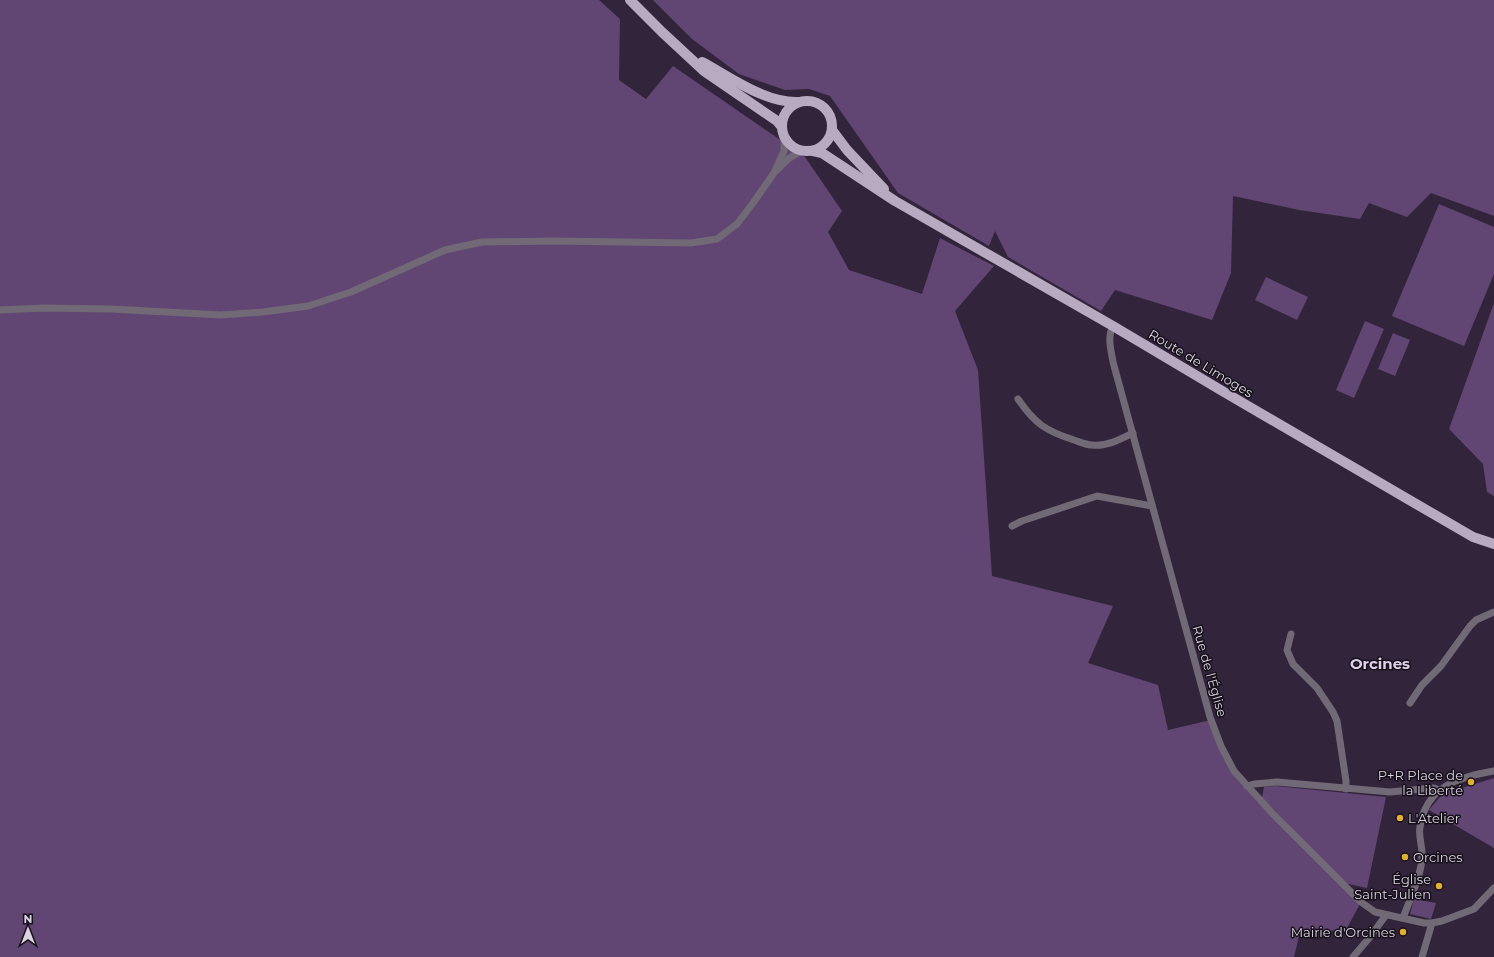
<svg xmlns="http://www.w3.org/2000/svg" width="1494" height="957" viewBox="0 0 1494 957" font-family="Montserrat,sans-serif">
<style>
.green{fill:#614572}
.lines{fill:none;stroke-linecap:round;stroke-linejoin:round}
.minor{stroke:#716a76;stroke-width:7}
.primary{stroke:#b8aac1;stroke-width:10}
.poi-dot{fill:#e0b034;stroke:#16101a;stroke-width:1.5}
.labels{text-anchor:middle;dominant-baseline:central;stroke-width:3;stroke-linejoin:round;paint-order:stroke}
.street-label{font-size:13px;fill:#dbd3e1;stroke:#16101a}
.poi-label{font-size:13px;fill:#dbd3e1;stroke:#16101a;text-anchor:end}
.quarter-label{font-size:15px;font-weight:bold;fill:#e0cfeb;stroke:#16101a}
</style>
<rect width="100%" height="100%" fill="#32243a"/>
<g class="green">
<polygon points="0,0 599,0 620,19 619,80 646,99 673,66 805,157 842,211 828,232 849,270 922,294 940,238 994,266 955,311 978,370 992,576 1113,606 1088,663 1158,685 1168,730 1211,720 1234,771 1361,902 1346,930 1300,932 1294,957 0,957"/>
<polygon points="653,0 1494,0 1494,216 1431,193 1407,217 1369,203 1360,219 1299,210 1233,196 1231,273 1212,320 1115,290 1101,311 1008,257 995,231 989,246 898,193 830,96 809,89 785,90 739,74 692,39"/>
<polygon points="1439,204 1494,227 1494,274 1464,346 1392,316"/>
<polygon points="1266,277 1308,297 1297,320 1255,300"/>
<polygon points="1494,303 1494,496 1487,492 1483,464 1449,429"/>
<polygon points="1365,321 1384,329 1354,398 1336,390"/>
<polygon points="1393,333 1410,340 1395,376 1378,369"/>
<polygon points="1494,778 1494,848 1429,810 1449,786 1452,791"/>
<polygon points="1276,786 1386,797 1367,888 1344,883 1262,798 1264,787"/>
<polygon points="1414,899 1436,903 1431,919 1410,914"/>
</g>
<g class="lines">
<g class="minor">
<polyline points="777,170 788,159 801,151"/>
<polyline points="0,310 43,308 111,309 221,315 263,312 308,306 351,292 445,250 482,242 554,241 691,243 717,239 737,224 753,203 774,173 784,151 784,138"/>
<path d="M1113,326C1107,337 1111,350 1113,362L1210,717L1221,746L1234,771L1273,814L1361,902L1375,912L1424,923H1432L1442,921L1474,909L1494,888"/>
<path d="M1018,399C1035,424 1046,431 1074,440C1080,442 1086,445 1092,445C1106,447 1121,439 1133,433"/>
<polyline points="1012,526 1022,521 1097,496 1152,506"/>
<polyline points="1291,634 1287,650 1293,664 1317,688 1333,712 1337,721 1346,781 1346,789"/>
<polyline points="1410,703 1422,685 1441,666 1470,626 1476,620 1494,612"/>
<polyline points="1247,786 1254,784 1277,782 1390,792 1434,788 1439,790"/>
<path d="M1403,918C1409,901 1422,874 1422,857C1423,847 1418,837 1420,827C1426,786 1459,777 1494,771"/>
<polyline points="1353,957 1370,937 1386,915"/>
<polyline points="1422,957 1432,923"/>
</g>
<g class="primary">
<polyline points="630,0 662,32 704,71 777,121 782,127"/>
<path d="M702,62C730,77 765,103 798,102"/>
<circle cx="807" cy="126" r="25"/>
<polyline points="832,130 847,150 884,189"/>
<polyline points="813,151 822,153 895,201 1113,326 1224,392 1430,512 1473,537 1494,544"/>
</g>
</g>
<g class="poi-dot">
<circle cx="1471" cy="782" r="4"/>
<circle cx="1400" cy="818" r="4"/>
<circle cx="1405" cy="857" r="4"/>
<circle cx="1439" cy="886" r="4"/>
<circle cx="1403" cy="932" r="4"/>
</g>
<g class="labels">
<g class="street-label">
<text transform="translate(1201 363) rotate(31)">Route de Limoges</text>
<text transform="translate(1210 671) rotate(74)">Rue de l'Église</text>
</g>
<g class="poi-label">
<text x="1463" y="775">P+R Place de<tspan x="1463" dy="15">la Liberté</tspan></text>
<text x="1408" y="818" text-anchor="start">L'Atelier</text>
<text x="1413" y="857" text-anchor="start">Orcines</text>
<text x="1431" y="879">Église<tspan x="1431" dy="15">Saint-Julien</tspan></text>
<text x="1395" y="932">Mairie d'Orcines</text>
</g>
<g class="quarter-label">
<text x="1380" y="663">Orcines</text>
</g>
</g>
<g transform="translate(28 929)" stroke="#16101a" stroke-width="3" paint-order="stroke">
<path d="M0-3L7 15L0 10L-7 15Z" fill="#dbd3e1"/>
<text y="-6" font-size="11" font-weight="bold" text-anchor="middle" fill="#dbd3e1">N</text>
</g>
</svg>
